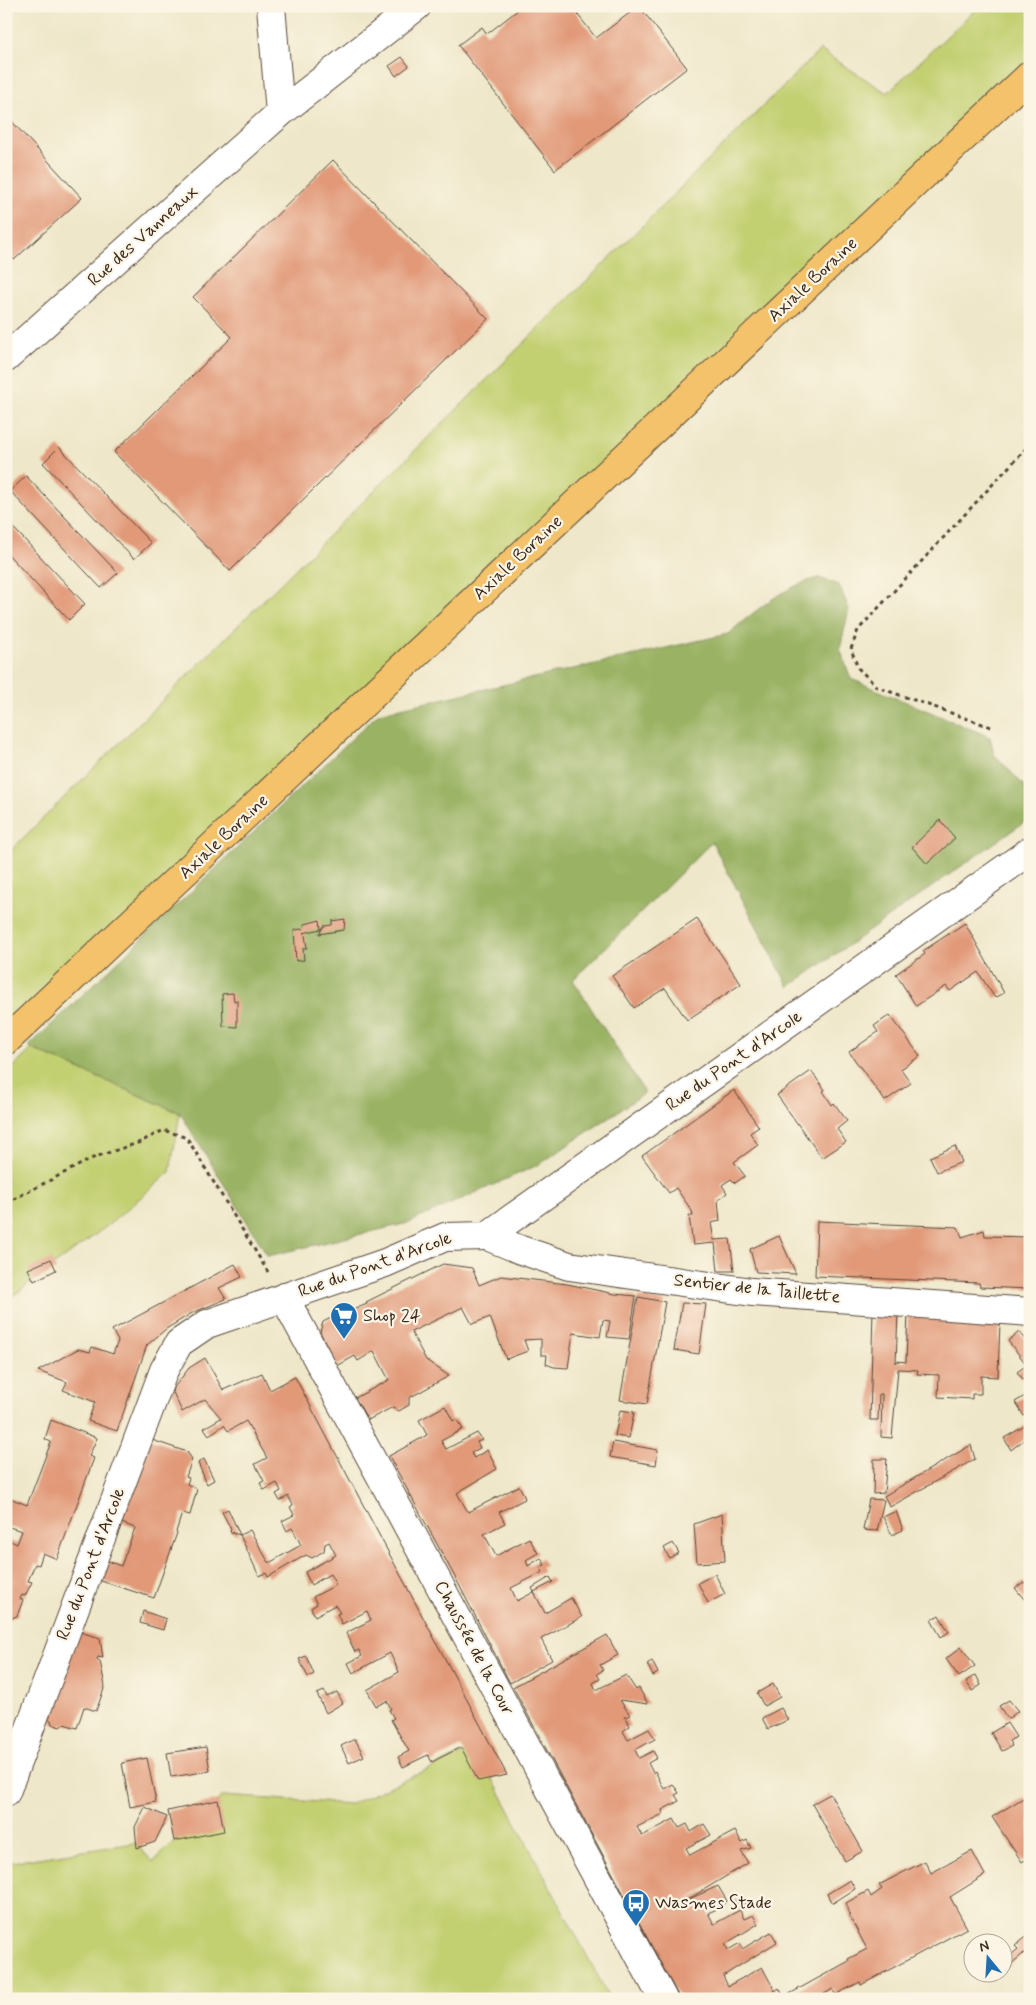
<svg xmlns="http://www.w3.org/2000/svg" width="1036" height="2005" viewBox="0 0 1036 2005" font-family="Mynerve,sans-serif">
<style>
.green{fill:#c3d072;stroke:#7f7d48}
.forest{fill:#9ab264;stroke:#6a6e41}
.building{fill:#e19978}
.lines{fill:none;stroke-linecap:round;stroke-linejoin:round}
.minor-casing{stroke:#564638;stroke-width:30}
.primary-casing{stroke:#564638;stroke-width:30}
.path{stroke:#564638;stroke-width:3;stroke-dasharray:4 4;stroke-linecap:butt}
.minor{stroke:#fff;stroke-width:28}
.primary{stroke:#f3c26a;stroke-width:28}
.labels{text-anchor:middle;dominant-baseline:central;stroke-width:4.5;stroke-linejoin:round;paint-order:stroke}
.street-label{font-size:18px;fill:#3b2a1e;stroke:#fcf5e5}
.poi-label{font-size:18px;fill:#3b2a1e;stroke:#fcf5e5;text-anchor:start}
</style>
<rect width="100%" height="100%" fill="#fcf5e5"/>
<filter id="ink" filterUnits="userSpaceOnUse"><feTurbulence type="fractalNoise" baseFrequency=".02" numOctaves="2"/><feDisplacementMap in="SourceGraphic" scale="10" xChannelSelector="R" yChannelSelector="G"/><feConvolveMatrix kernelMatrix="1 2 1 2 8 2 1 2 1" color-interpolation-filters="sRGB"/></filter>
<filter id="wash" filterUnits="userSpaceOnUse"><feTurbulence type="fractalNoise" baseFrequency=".0096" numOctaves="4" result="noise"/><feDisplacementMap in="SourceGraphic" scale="20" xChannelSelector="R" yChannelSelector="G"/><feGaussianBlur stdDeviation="1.12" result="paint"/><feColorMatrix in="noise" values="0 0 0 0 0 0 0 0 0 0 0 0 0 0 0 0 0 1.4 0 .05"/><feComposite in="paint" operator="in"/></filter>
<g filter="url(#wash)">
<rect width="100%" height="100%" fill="#eee7c9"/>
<g class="green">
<polygon points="979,6 1030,6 1030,75 6,1039 6,855 820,50 887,93"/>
<polygon points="32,1049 180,1113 170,1172 111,1223 6,1301 6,1074"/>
<polygon points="471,1750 491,1776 610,1999 6,1999 6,1863 135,1843 153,1862 223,1796 351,1804"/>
</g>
<path class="forest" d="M819,578L839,585L849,609L840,649L851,679L990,737L994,754L1030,792V818L789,987L712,842L573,980L645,1093L540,1164L408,1223L268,1256L180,1113L28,1047L379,713L728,634C755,611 784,586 819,578Z"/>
<g id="blocks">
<g class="building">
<polygon points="523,6 571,6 596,38 639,6 687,68 555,170 458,45 482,27 487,34"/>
<polygon points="402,57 409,66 396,76 389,66"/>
<polygon points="6,115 82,198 14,260 6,251"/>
<polygon points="333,160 488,319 230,571 114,452 232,337 193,297"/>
<polygon points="59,447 151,543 134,559 43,463"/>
<polygon points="26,476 118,573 101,588 10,491"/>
<polygon points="6,520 85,604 69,620 6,552"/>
<polygon points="940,820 955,838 927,864 912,847"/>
<polygon points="345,919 344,930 319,934 324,926 332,925 332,921"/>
<polygon points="697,919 741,984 687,1020 665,988 634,1008 612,976"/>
<polygon points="320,920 321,929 303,933 305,935 307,948 303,948 304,960 296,961 294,930 303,929 305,924"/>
<polygon points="965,923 1004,993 995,998 978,972 950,991 946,986 916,1006 896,974 925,954 923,951"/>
<polygon points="233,993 234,1001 237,1000 237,1027 223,1026 222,994"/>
<polygon points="890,1015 920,1056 901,1069 911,1083 885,1101 849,1052 878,1032 874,1026"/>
<polygon points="811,1071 825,1090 823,1091 832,1105 834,1103 847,1121 837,1129 846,1142 822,1158 777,1095"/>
<polygon points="734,1090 759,1127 750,1133 758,1145 734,1162 745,1176 735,1183 731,1179 722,1185 727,1193 718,1200 720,1221 711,1223 714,1240 730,1239 734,1271 718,1271 715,1243 693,1245 689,1216 693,1216 692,1211 676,1188 669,1193 642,1156"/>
<polygon points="955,1146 962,1162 937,1172 930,1157"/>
<polygon points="817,1221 958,1227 962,1237 984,1230 985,1236 1030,1237 1030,1289 980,1287 979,1283 815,1276"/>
<polygon points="779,1236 796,1274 756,1272 750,1249"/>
<polygon points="51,1259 56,1270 34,1281 28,1269"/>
<polygon points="235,1264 242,1277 219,1288 226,1299 192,1313 166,1329 147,1345 117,1431 88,1421 95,1402 63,1390 67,1382 38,1371 78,1349 90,1352 92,1347 113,1354 118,1341 112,1330"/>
<polygon points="443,1264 472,1268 479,1285 501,1276 567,1284 615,1294 636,1296 629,1339 607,1337 610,1321 603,1320 600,1337 573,1333 568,1368 554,1367 546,1364 547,1355 541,1355 541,1339 524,1340 528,1351 506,1359 490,1317 472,1324 463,1307 411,1332 426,1360 449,1376 409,1398 409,1405 399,1411 393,1407 368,1420 355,1398 389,1380 374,1351 358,1361 355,1356 337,1366 320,1332 323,1322 347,1310 348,1312 367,1304 366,1302"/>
<polygon points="638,1297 665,1302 647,1404 620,1400"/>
<polygon points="682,1303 706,1304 699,1354 674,1350"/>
<polygon points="873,1311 898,1312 896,1363 897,1361 906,1362 908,1312 1000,1321 998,1377 981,1376 981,1394 972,1394 972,1399 938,1397 939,1375 917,1374 918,1370 898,1369 892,1438 881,1437 882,1394 879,1394 878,1420 870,1420"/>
<polygon points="1019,1332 1030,1346 1030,1388 1017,1372 1027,1365 1008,1341"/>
<polygon points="205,1358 223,1390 262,1373 270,1390 295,1377 507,1775 478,1781 461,1747 432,1762 428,1755 403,1767 398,1757 409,1751 391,1720 394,1718 389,1710 391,1709 387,1701 376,1706 367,1690 399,1672 390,1653 353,1673 348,1663 362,1656 359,1650 355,1652 346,1633 371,1620 367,1611 342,1624 337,1614 340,1613 335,1605 315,1616 311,1608 317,1604 313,1597 336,1585 330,1574 311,1585 305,1572 336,1555 329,1542 325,1544 324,1551 312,1558 306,1555 268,1577 266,1573 259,1576 240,1535 250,1530 269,1563 301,1545 292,1528 287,1531 282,1521 294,1515 290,1507 293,1505 288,1496 280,1501 276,1494 281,1491 277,1483 264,1490 260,1483 264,1481 255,1464 267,1458 246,1421 228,1431 224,1425 209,1435 204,1428 221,1418 205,1399 182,1412 172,1390 189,1368"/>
<polygon points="1030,1393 1030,1413 1024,1416 1015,1402"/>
<polygon points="445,1406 453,1421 456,1419 463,1429 441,1441 446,1449 477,1433 482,1440 477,1442 480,1448 471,1453 474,1458 487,1450 497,1469 457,1493 468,1512 519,1486 523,1493 525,1499 499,1512 505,1523 484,1534 496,1556 529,1538 538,1553 526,1560 528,1566 541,1558 545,1565 540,1567 543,1572 511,1588 517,1601 534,1592 545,1613 571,1598 582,1617 541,1639 552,1660 510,1683 456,1579 389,1456 427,1435 419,1420"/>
<polygon points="620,1410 634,1412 629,1438 615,1436"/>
<polygon points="51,1420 97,1438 89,1456 94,1458 57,1559 43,1553 39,1565 35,1564 28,1581 32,1582 25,1596 22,1595 20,1599 23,1600 17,1616 9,1619 6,1619 6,1539 17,1544 22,1531 6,1526 6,1506 10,1498 27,1505 51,1442 45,1439"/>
<polygon points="1030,1423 1030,1435 1011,1450 1004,1438"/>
<polygon points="149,1439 187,1452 192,1459 186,1477 189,1478 187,1484 197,1489 190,1515 182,1513 176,1532 177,1533 154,1598 98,1580 105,1560 121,1566 135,1528 119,1522"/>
<polygon points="613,1442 658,1450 656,1465 610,1457"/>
<polygon points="971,1445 975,1459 890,1507 884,1496"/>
<polygon points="204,1459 214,1480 207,1484 198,1463"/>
<polygon points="874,1459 887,1459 884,1493 873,1494"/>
<polygon points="869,1499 884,1500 877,1531 863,1530"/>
<polygon points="228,1509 240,1535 230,1532 231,1529 222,1512"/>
<polygon points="896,1511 903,1530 892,1535 883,1517"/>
<polygon points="722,1514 725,1561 697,1563 694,1524"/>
<polygon points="673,1543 679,1553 669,1558 664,1548"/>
<polygon points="715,1574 725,1594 708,1603 698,1583"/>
<polygon points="550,1577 553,1582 534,1592 532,1588"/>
<polygon points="1024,1582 1030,1590 1030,1596 1024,1599 1015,1588"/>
<polygon points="143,1611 166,1619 163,1630 140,1623"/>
<polygon points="939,1615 949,1632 941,1637 931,1620"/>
<polygon points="80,1632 100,1638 103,1658 98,1657 97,1660 100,1661 105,1686 96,1711 84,1707 77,1728 64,1724 60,1727 52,1724 51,1720 47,1718"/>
<polygon points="607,1635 618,1655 600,1665 603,1670 597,1674 600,1679 593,1683 596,1690 626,1675 636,1690 639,1688 648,1704 620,1700 630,1715 625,1717 630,1726 623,1731 628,1740 649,1729 655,1739 635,1750 639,1758 653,1751 657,1758 648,1763 653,1773 655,1771 664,1789 673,1784 679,1793 675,1795 679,1801 662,1810 663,1814 637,1827 642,1836 674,1819 679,1828 687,1824 691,1832 704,1824 711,1835 686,1848 690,1855 735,1831 742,1843 747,1840 751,1848 741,1851 748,1863 685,1901 718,1886 727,1901 717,1909 708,1913 714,1924 740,1910 744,1919 753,1915 758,1924 725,1944 728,1950 740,1943 742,1949 771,1932 777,1942 723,1976 728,1986 762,1967 775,1991 779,1988 784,1997 849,1961 848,1959 867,1949 850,1917 846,1903 868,1891 871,1897 882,1889 879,1885 925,1861 931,1873 972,1851 985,1875 950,1897 967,1928 861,1985 860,1982 835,1995 833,1989 815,1999 680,1999 513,1687"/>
<polygon points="961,1647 975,1666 959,1677 946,1659"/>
<polygon points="306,1656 314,1674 308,1677 299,1659"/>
<polygon points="652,1661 658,1673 653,1676 647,1664"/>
<polygon points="976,1675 981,1685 972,1691 966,1681"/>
<polygon points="773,1684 780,1697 764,1706 757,1693"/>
<polygon points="324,1691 327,1697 337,1692 343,1703 326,1713 317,1694"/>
<polygon points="1009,1700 1018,1711 1008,1719 999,1706"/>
<polygon points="781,1708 788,1720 768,1729 762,1718"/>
<polygon points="1007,1723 1016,1737 1009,1741 1012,1746 1002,1751 991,1733"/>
<polygon points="355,1739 364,1756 349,1763 341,1746"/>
<polygon points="206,1747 210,1771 171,1777 167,1753"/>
<polygon points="147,1758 156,1802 130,1807 122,1763"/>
<polygon points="830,1794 863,1851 845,1861 812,1804"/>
<polygon points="1025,1797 1030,1806 1030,1857 1022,1862 992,1817"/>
<polygon points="218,1800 224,1831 174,1841 168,1811"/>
<polygon points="145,1807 167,1817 155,1842 137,1848 135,1827"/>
<polygon points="850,1880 855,1889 833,1903 827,1894"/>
<polygon points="742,1897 746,1903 738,1907 734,1901"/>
<polygon points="1030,1934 1030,1948 1004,1970 1004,1961 1018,1949 1015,1946"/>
</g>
</g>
</g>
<g filter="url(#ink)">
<use href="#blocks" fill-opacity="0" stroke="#564638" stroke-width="1"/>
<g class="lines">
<defs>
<g id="minor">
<polyline points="271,6 280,113"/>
<polyline points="6,358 280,113 417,6"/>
<polyline points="487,1236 521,1250 569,1266 752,1292 1030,1312"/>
<polyline points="284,1297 663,1999"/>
<polyline points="6,1792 164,1370 179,1343 207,1324 385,1263 445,1237 487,1236 1030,851"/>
</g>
<polyline id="primary" points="6,1041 1030,75"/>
</defs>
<use href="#minor" class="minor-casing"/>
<use href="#primary" class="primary-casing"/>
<g class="path">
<polyline points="991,727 877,687 858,668 851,649 858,630 1030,444"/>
<polyline points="6,1203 95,1157 138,1143 164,1130 187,1138 268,1272"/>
</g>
<use href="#minor" class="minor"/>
<use href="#primary" class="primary"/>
</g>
</g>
<defs>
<symbol id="supermarket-pin" viewBox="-11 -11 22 30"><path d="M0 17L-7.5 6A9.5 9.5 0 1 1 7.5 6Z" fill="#1f6fb2" stroke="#fcf5e5"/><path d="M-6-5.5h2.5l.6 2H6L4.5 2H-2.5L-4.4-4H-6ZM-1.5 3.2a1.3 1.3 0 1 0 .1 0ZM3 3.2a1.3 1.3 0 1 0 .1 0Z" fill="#fff"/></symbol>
<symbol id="bus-pin" viewBox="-11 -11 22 30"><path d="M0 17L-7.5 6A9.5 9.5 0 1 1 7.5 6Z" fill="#1f6fb2" stroke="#fcf5e5"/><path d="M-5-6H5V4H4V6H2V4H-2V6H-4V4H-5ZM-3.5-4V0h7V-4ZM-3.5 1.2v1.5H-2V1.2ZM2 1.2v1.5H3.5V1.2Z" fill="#fff"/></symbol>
</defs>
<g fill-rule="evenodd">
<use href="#supermarket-pin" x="328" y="1300" width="32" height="43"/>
<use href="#bus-pin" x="620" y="1887" width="32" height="43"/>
</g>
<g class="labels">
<g class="street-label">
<text transform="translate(143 236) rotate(-42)">Rue des Vanneaux</text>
<text transform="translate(813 280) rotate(-43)">Axiale Boraine</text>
<text transform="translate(518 558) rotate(-43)">Axiale Boraine</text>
<text transform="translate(224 837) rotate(-43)">Axiale Boraine</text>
<text transform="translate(734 1061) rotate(-35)">Rue du Pont d'Arcole</text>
<text transform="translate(375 1265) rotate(-20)">Rue du Pont d'Arcole</text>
<text transform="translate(757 1289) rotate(6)">Sentier de la Taillette</text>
<text transform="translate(91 1564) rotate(-69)">Rue du Pont d'Arcole</text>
<text transform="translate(474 1648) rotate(62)">Chaussée de la Cour</text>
</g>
<g class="poi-label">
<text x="363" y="1316">Shop 24</text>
<text x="655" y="1903">Wasmes Stade</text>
</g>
</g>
<rect width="1036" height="2005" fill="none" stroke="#fcf5e5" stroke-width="25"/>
<g transform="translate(988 1958) rotate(342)"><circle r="24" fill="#fcf5e5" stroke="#afa495"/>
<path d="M0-4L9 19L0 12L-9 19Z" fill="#1f6fb2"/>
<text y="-8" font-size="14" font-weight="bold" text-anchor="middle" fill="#3b2a1e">N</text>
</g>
</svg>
